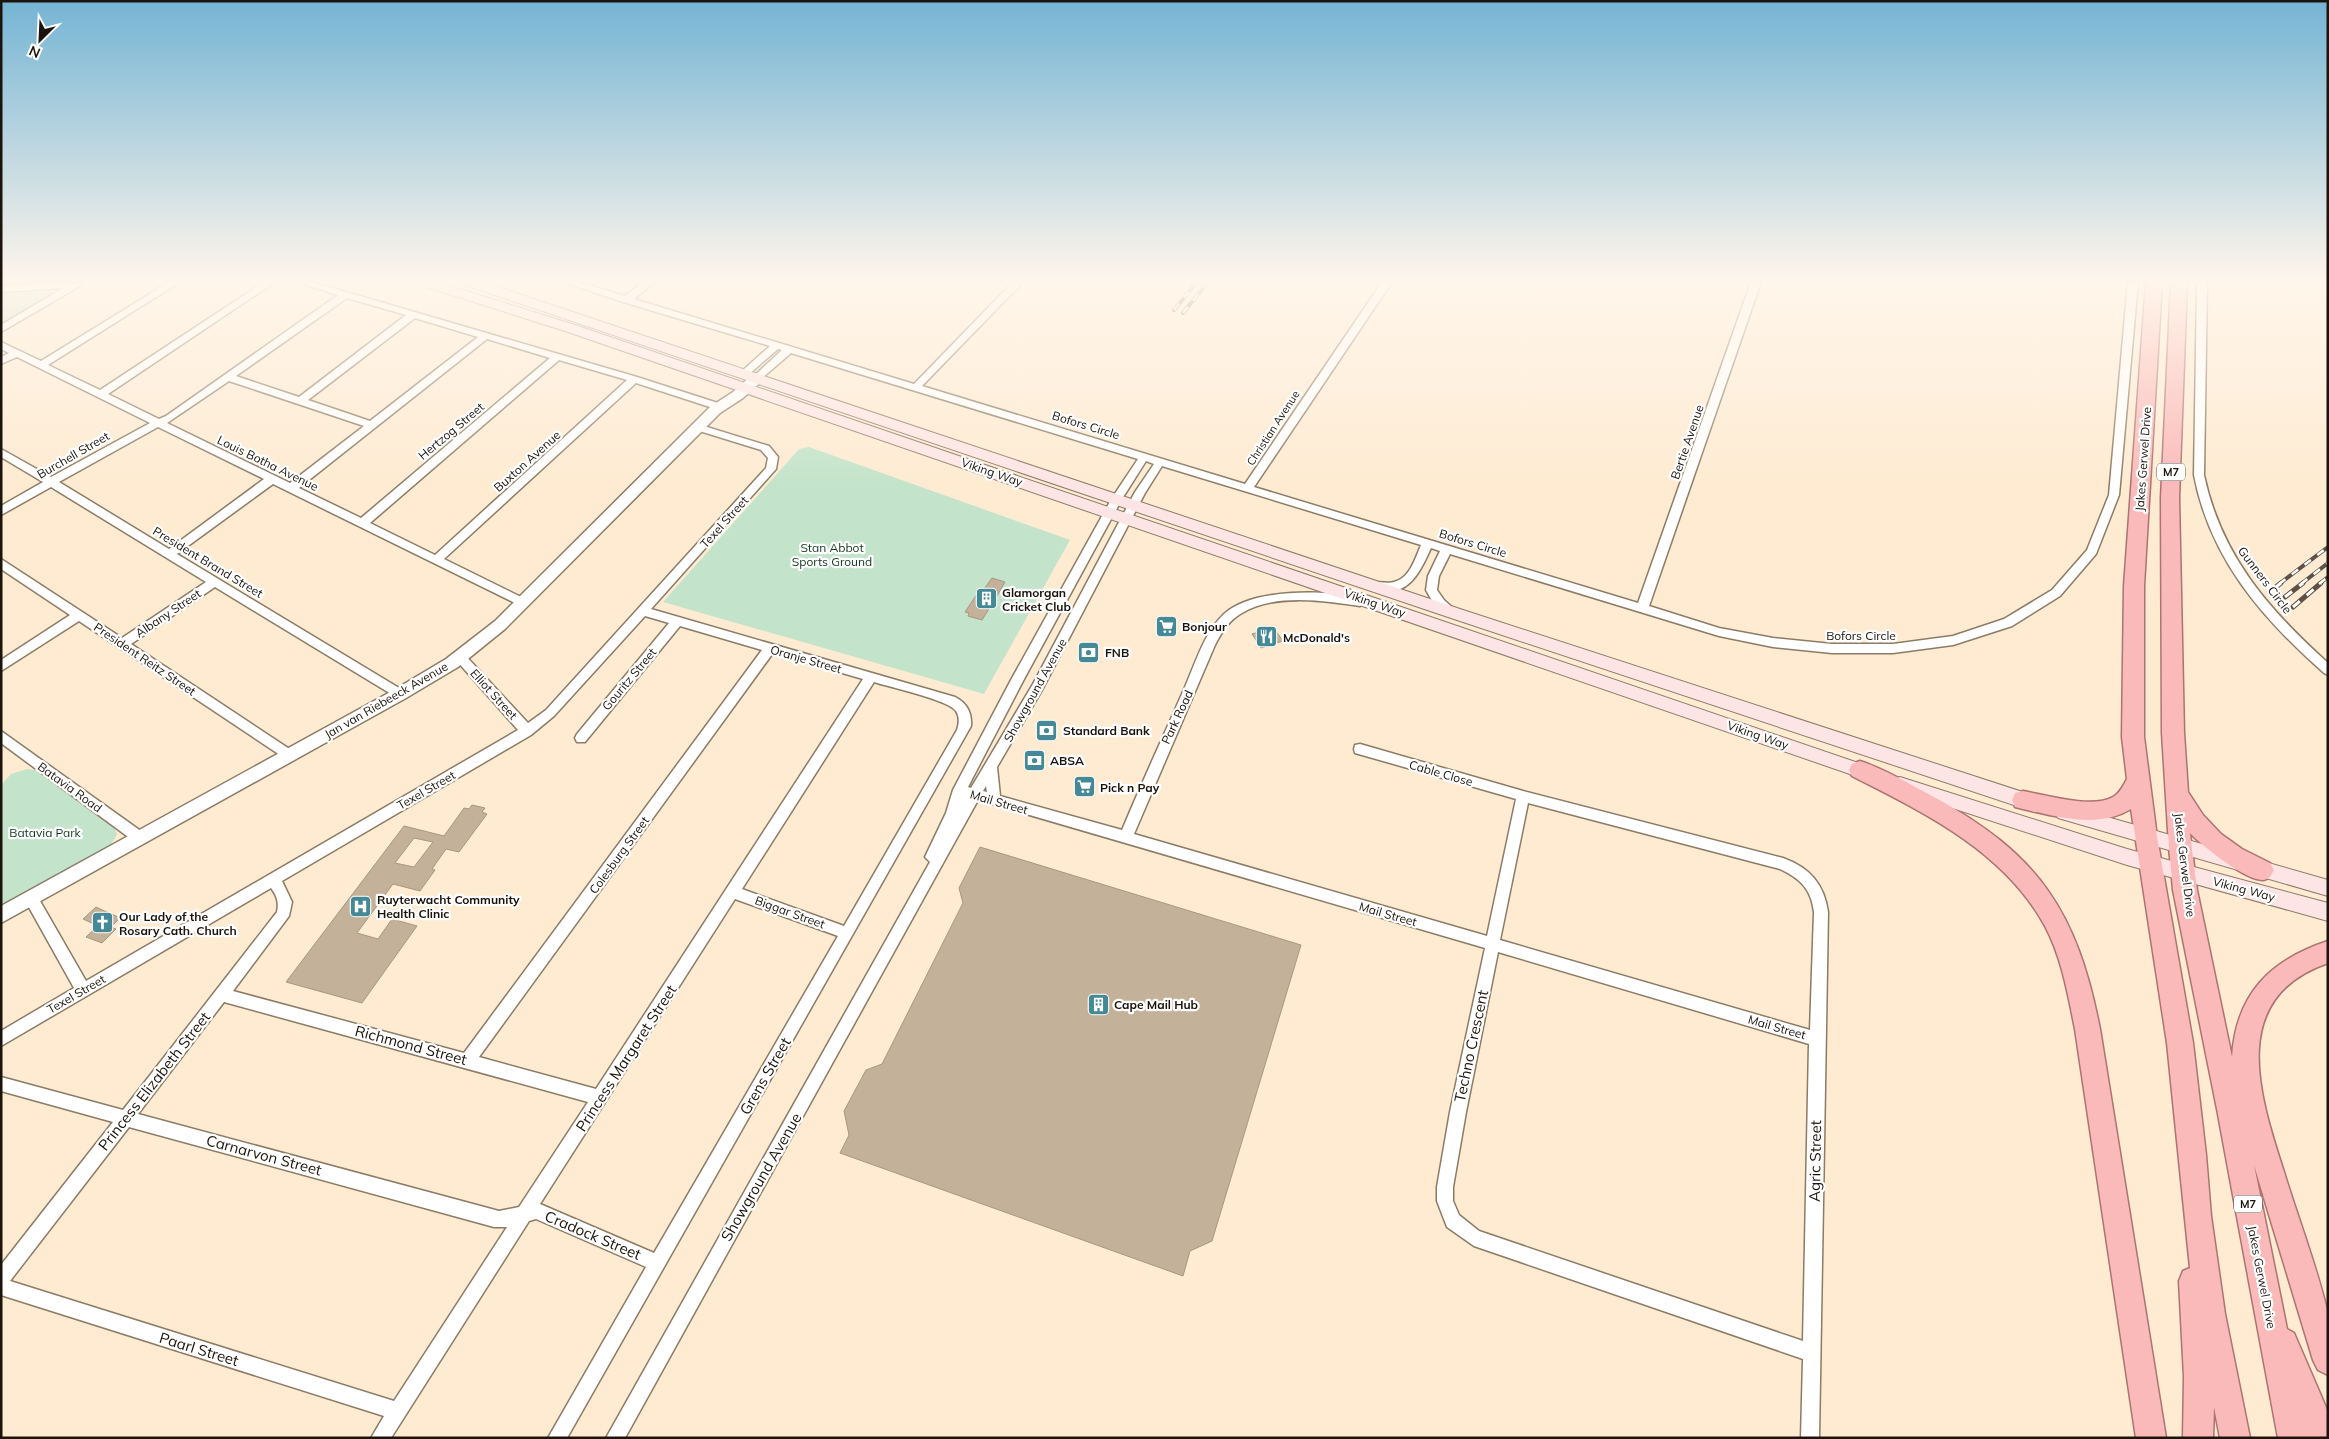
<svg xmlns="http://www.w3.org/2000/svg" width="2329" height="1439" viewBox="0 0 2329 1439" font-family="Mulish,sans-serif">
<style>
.green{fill:#c3e4ca}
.building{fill:#c4b199;stroke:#a99680;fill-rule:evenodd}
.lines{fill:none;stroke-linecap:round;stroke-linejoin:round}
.minor-casing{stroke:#8c7b65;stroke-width:3}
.tertiary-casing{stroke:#8c7b65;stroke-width:3}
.secondary-casing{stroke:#8c7b65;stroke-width:2}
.trunk-casing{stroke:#ac7471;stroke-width:3}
.minor{fill:#fff;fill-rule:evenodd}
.tertiary{fill:#fff;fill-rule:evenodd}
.secondary{fill:#fee5e5;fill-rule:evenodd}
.trunk{fill:#fbbaba;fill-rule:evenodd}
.rail-far1-casing{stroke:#5c5245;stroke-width:4}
.rail-casing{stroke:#5c5245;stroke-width:5}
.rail-far1{stroke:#fff;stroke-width:2.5;stroke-dasharray:8;stroke-linecap:butt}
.rail{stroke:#fff;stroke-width:3;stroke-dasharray:9;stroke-linecap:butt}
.labels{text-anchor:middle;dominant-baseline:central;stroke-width:4.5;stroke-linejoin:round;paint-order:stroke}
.far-street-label{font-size:11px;fill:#1b140c;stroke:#fff}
.shield{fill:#fff;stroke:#5f5a55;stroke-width:1}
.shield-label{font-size:11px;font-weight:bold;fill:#1b140c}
.street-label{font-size:12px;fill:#1b140c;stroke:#fff}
.park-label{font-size:12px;fill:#11381e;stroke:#fff}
.poi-label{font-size:12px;font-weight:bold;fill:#1b140c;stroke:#fff;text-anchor:start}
.near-street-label{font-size:15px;fill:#1b140c;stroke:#fff}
</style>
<rect width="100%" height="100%" fill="#feebd2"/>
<g class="green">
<polygon points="57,288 57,293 1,327 1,290"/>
<polygon points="809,447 1070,540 984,694 663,602 799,449"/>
<polygon points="27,769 35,770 115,829 117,835 109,847 1,908 1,785 11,774"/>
</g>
<g class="building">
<polygon points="992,578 1005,582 997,596 982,620 968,616 969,613 965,612 979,591 982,592"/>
<polygon points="1273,627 1283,641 1261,648 1252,634"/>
<path d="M472,805L485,808L482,812L487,814L459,852L446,849L432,869L435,870L420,891L393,884L357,933L378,939L392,919L417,926L362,1003L286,982L404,826L444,836L464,808L469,809ZM414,838L433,842L414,867L395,863Z"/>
<polygon points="980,847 1301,945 1212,1241 1190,1251 1183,1276 840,1153 849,1135 844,1111 866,1070 882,1064 963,903 959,888"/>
<polygon points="96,907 120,918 111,927 116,929 102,943 86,937 98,926 83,919"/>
</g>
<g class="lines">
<defs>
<g id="minor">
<polygon points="61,282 70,284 84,282 75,289 1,332 1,325 63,288 1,292 1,286"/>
<path d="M169,282H180L48,365L100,390L264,282H275L108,394L159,419L166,416L338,295L297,282H312L637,377L724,405L725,407L720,410L716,409L636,383L444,559L527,600L529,603L527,606L523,607L273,484L177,554L404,691L406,694L404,697H396L215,587L131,644L294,752L295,756L294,760L289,761L79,621L1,671V660L70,615L1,569V559L122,638L206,582L51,487L1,515V506L43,482L1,457V449L51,477L150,423L17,357L1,364V357L9,353L1,349V342L41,361ZM347,298L406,315L299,397L236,376ZM415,318L478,337L370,421L308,400ZM487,339L550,358L361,518L299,488ZM559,360L627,380L435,555L370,523ZM229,381L364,426L290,483L167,423ZM158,427L264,479L169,549L59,482Z"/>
<path d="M564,282H579L625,296L643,282H654L634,299L914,384L1013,282H1023L922,386L1245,484L1382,282H1392L1254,487L1638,603L1751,282H1761L1649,606L1719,628L1773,638L1832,644H1893L1953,636L2004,619L2052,590L2087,550L2109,495L2128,282H2138L2119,495L2096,554L2060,596L2012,626L1953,645L1893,653H1832L1773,647L1719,636L1450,554L1439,576L1437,590L1444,600L1455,610L1449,614L1435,606L1426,590L1428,576L1440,551L1431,548C1419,574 1408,599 1374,589L1372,586L1374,583C1381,581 1387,584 1394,582C1410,578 1415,559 1421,545L1162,466L1145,493L1042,690L997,767L1000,796L1122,830C1142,782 1164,735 1185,687C1196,662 1204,633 1224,614C1252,588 1329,589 1364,599L1366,602L1360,606C1324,601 1275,593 1242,613C1229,620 1221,633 1215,645L1134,834L1487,936L1516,799L1355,753L1354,749L1355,745L1360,744L1523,791L1783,858C1810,868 1824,884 1828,912L1819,1438H1801L1803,1359L1474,1246L1447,1227L1437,1201V1187L1450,1112L1485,948L978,800L625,1438H606L930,862L925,857L946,813L953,790L1011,680L1112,498L1138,459L791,353L761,379H755V375L782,350L778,349L748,375H742V371L770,346L623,302ZM1146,461L1154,464L1135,492L1033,684L971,788L968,787L1023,681L1122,499ZM986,786L987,792L983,791ZM1528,803L1780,869C1801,879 1811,889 1814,912L1810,1030L1500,940ZM1498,952L1809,1044L1803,1341L1479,1231L1459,1215L1453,1201V1187L1466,1112Z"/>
<path d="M2197,282H2207L2204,475C2221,555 2268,609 2328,663V675L2324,673C2262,618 2210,559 2194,475Z"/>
<path d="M697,424L769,446L778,457L776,469L651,609L955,697C967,703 972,713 971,726L567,1438H548L646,1267L536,1219L529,1221L391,1438H371L384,1416L1,1295V1265L113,1122L1,1091V1077L123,1110L277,912C279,902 277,896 271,888L1,1046V1031L74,988L26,902L24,898L26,894L31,892L36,894L86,981L518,730L456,660L454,657L456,654H464L528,723L546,710L766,468L768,458L761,450L693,429V425ZM645,616L669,623L577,734L575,738L577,742H585L680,626L762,650L464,1053L233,991L289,916L292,902L282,881L531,735L554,716ZM773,653L863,679L596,1089L479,1057ZM874,682C889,687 949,700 956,711C960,717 959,724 957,730L844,926L742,889ZM735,899L838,936L654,1253L540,1204ZM224,1002L588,1102L519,1207L499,1211L138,1114ZM129,1127L494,1227H507L394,1401L10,1281Z"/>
<polygon points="1,731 145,834 147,838 145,842 140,844 135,842 1,743"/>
</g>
<polygon id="tertiary" points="758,373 764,377 763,380 743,398 720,413 505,629 458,667 406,698 1,923 1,906 394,690 446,659 495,621 710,407 733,392 753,374"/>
<g id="secondary">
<polygon points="419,282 438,282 575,325 1879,770 1882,775 1879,780 1873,782 565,331 420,285"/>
<polygon points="464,282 483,282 1460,609 2035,796 2042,799 2044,804 2042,809 2035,812 1448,617 465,285"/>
<polygon points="1900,777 2127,849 2328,903 2328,921 2127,865 1894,789 1891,784 1894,779"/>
<polygon points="2065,805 2328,880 2328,896 2058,818 2056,813 2058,808"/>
</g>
<g id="trunk">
<path d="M2146,282H2162L2144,586V737L2157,837L2193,1043L2206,1155L2211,1216L2225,1314L2250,1438H2220L2214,1407L2213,1438H2183L2184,1377L2179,1281L2183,1271L2190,1268L2167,1043L2131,809C2098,829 2059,817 2023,809L2015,807L2012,800L2015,793L2023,791C2046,795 2091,809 2113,797C2120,793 2123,786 2127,779L2122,737L2124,586Z"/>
<path d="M2171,282H2187L2179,498L2184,733L2188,792L2203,815L2221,834L2242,849L2270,863L2274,870L2270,877C2268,878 2265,880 2263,880C2246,881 2201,845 2190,833L2197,890L2232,1057C2236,994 2270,960 2328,941V963C2226,998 2260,1097 2284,1172C2298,1218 2316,1264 2327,1310C2329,1328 2328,1356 2328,1375L2318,1370L2313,1360L2254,1165L2287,1329L2294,1333L2328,1412V1438H2278L2217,1109L2173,890L2169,847L2162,733L2161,498Z"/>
<path d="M1860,761C1885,769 1909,784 1932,796C2039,854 2077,911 2100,1029L2166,1438H2136L2075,1029C2068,995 2062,958 2045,926C2004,851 1925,813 1852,776L1849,770L1852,764Z"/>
</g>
</defs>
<use href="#minor" class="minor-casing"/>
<use href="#tertiary" class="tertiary-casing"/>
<use href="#secondary" class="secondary-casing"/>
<use href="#trunk" class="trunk-casing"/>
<use href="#minor" class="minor"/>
<use href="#tertiary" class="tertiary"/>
<use href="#secondary" class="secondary"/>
<use href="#trunk" class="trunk"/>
<defs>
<g id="rail-far1">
<polyline points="1174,310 1197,282"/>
<polyline points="1183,313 1208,282"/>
<polyline points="2279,584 2328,547"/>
<polyline points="2301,584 2328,563"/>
<polyline points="2319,584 2328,577"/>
</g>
<g id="rail">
<polyline points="2276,587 2281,583"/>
<polyline points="2285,597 2303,583"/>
<polyline points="2293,607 2321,583"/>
</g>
</defs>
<use href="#rail-far1" class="rail-far1-casing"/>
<use href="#rail" class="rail-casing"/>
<use href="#rail-far1" class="rail-far1"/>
<use href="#rail" class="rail"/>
</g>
<linearGradient id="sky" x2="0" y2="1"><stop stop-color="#74b4d4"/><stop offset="0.58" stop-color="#fff6eb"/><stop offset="1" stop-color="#fff6eb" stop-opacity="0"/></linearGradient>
<rect width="2329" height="484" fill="url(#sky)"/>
<defs>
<symbol id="building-square" viewBox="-11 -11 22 22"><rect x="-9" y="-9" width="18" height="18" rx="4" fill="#458997" stroke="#fff"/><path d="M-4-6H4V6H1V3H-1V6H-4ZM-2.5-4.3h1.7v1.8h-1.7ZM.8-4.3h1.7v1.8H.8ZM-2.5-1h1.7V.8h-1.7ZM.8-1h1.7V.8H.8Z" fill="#fff"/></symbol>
<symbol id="supermarket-square" viewBox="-11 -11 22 22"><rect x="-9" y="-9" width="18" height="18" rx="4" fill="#458997" stroke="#fff"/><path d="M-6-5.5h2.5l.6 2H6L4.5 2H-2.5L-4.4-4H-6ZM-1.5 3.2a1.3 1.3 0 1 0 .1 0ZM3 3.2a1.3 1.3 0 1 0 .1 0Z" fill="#fff"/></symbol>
<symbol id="restaurant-square" viewBox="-11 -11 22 22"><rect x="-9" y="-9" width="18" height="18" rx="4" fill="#458997" stroke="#fff"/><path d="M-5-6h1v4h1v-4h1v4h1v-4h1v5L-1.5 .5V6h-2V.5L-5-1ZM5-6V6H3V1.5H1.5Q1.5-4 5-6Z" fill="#fff"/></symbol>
<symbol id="bank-square" viewBox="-11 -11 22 22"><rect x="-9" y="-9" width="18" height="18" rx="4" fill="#458997" stroke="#fff"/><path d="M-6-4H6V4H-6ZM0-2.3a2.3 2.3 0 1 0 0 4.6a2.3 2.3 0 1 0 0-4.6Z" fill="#fff"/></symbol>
<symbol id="hospital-square" viewBox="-11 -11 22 22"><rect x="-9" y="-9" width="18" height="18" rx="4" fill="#458997" stroke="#fff"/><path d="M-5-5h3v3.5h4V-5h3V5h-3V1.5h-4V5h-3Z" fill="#fff"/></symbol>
<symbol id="church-square" viewBox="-11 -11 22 22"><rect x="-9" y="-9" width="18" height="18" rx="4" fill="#458997" stroke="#fff"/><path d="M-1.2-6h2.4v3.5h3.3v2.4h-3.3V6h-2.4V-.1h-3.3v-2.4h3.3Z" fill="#fff"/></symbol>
</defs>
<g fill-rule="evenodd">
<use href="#building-square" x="974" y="586" width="25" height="25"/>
<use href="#supermarket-square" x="1154" y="614" width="25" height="25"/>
<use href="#restaurant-square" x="1254" y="624" width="25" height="25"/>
<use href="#bank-square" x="1076" y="640" width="25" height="25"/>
<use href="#bank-square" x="1034" y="718" width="25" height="25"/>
<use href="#bank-square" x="1022" y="748" width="25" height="25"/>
<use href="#supermarket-square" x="1072" y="774" width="25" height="25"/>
<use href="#hospital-square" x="348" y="894" width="25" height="25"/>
<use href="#church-square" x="90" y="910" width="25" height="25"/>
<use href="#building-square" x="1086" y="992" width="25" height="25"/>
</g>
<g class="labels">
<g class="far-street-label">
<text transform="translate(1273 428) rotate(-57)">Christian Avenue</text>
</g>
<g class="shield">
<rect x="2157" y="463.5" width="28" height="17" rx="4"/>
<rect x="2234" y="1195.5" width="28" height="17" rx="4"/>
</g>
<g class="shield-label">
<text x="2171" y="472">M7</text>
<text x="2248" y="1204">M7</text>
</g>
<g class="street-label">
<text transform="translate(1086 425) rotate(17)">Bofors Circle</text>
<text transform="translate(451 431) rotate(-40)">Hertzog Street</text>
<text transform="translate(1687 442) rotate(-71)">Bertie Avenue</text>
<text transform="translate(73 455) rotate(-30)">Burchell Street</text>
<text transform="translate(2143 459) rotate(-86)">Jakes Gerwel Drive</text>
<text transform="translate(527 461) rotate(-42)">Buxton Avenue</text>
<text transform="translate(268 463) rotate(26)">Louis Botha Avenue</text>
<text transform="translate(992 472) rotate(19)">Viking Way</text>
<text transform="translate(724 522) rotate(-48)">Texel Street</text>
<text transform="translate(1473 543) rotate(17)">Bofors Circle</text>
<text transform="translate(208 562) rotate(31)">President Brand Street</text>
<text transform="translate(2265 580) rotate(53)">Gunners Circle</text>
<text transform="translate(1375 603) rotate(19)">Viking Way</text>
<text transform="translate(168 613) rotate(-34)">Albany Street</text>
<text x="1861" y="635">Bofors Circle</text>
<text transform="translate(145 659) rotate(34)">President Reitz Street</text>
<text transform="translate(806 659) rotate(16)">Oranje Street</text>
<text transform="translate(629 679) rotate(-50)">Gouritz Street</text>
<text transform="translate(1035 690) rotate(-61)">Showground Avenue</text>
<text transform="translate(494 694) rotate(48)">Elliot Street</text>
<text transform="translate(386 700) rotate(-30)">Jan van Riebeeck Avenue</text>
<text transform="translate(1177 717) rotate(-65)">Park Road</text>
<text transform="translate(1758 735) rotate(19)">Viking Way</text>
<text transform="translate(1441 773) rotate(16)">Cable Close</text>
<text transform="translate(70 787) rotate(36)">Batavia Road</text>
<text transform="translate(426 790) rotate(-30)">Texel Street</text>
<text transform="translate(999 802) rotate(16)">Mail Street</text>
<text transform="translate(619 855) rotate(-54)">Colesburg Street</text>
<text transform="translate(2185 865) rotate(83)">Jakes Gerwel Drive</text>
<text transform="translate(2244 889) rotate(15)">Viking Way</text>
<text transform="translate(790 912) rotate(20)">Biggar Street</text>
<text transform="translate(1388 914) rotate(16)">Mail Street</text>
<text transform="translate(76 994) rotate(-30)">Texel Street</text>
<text transform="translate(1777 1027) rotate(16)">Mail Street</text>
<text transform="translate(2262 1277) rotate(79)">Jakes Gerwel Drive</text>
</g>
<g class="park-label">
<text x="832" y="547">Stan Abbot<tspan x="832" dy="14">Sports Ground</tspan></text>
<text x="45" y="832">Batavia Park</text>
</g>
<g class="poi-label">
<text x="1002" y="592">Glamorgan<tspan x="1002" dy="14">Cricket Club</tspan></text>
<text x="1182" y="626">Bonjour</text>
<text x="1283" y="637">McDonald's</text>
<text x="1105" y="652">FNB</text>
<text x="1063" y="730">Standard Bank</text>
<text x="1050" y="760">ABSA</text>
<text x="1100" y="787">Pick n Pay</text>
<text x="377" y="899">Ruyterwacht Community<tspan x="377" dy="14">Health Clinic</tspan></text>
<text x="119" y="916">Our Lady of the<tspan x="119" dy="14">Rosary Cath. Church</tspan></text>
<text x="1114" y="1004">Cape Mail Hub</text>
</g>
<g class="near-street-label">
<text transform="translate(411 1045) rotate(15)">Richmond Street</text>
<text transform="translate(1471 1046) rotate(-78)">Techno Crescent</text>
<text transform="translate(626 1058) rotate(-57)">Princess Margaret Street</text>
<text transform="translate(765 1076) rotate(-60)">Grens Street</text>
<text transform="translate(154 1081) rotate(-52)">Princess Elizabeth Street</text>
<text transform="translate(264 1155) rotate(15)">Carnarvon Street</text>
<text transform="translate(1815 1161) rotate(-89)">Agric Street</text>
<text transform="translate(761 1177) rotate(-60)">Showground Avenue</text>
<text transform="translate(593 1235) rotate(23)">Cradock Street</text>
<text transform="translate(199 1349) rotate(17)">Paarl Street</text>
</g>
</g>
<rect width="2329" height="1439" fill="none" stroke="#1b140c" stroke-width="5"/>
<g transform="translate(40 40) rotate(204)" stroke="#ffffff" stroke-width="4" paint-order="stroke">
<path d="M0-4L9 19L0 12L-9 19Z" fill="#1b140c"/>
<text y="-8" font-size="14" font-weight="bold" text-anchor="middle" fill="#1b140c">N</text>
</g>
</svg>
